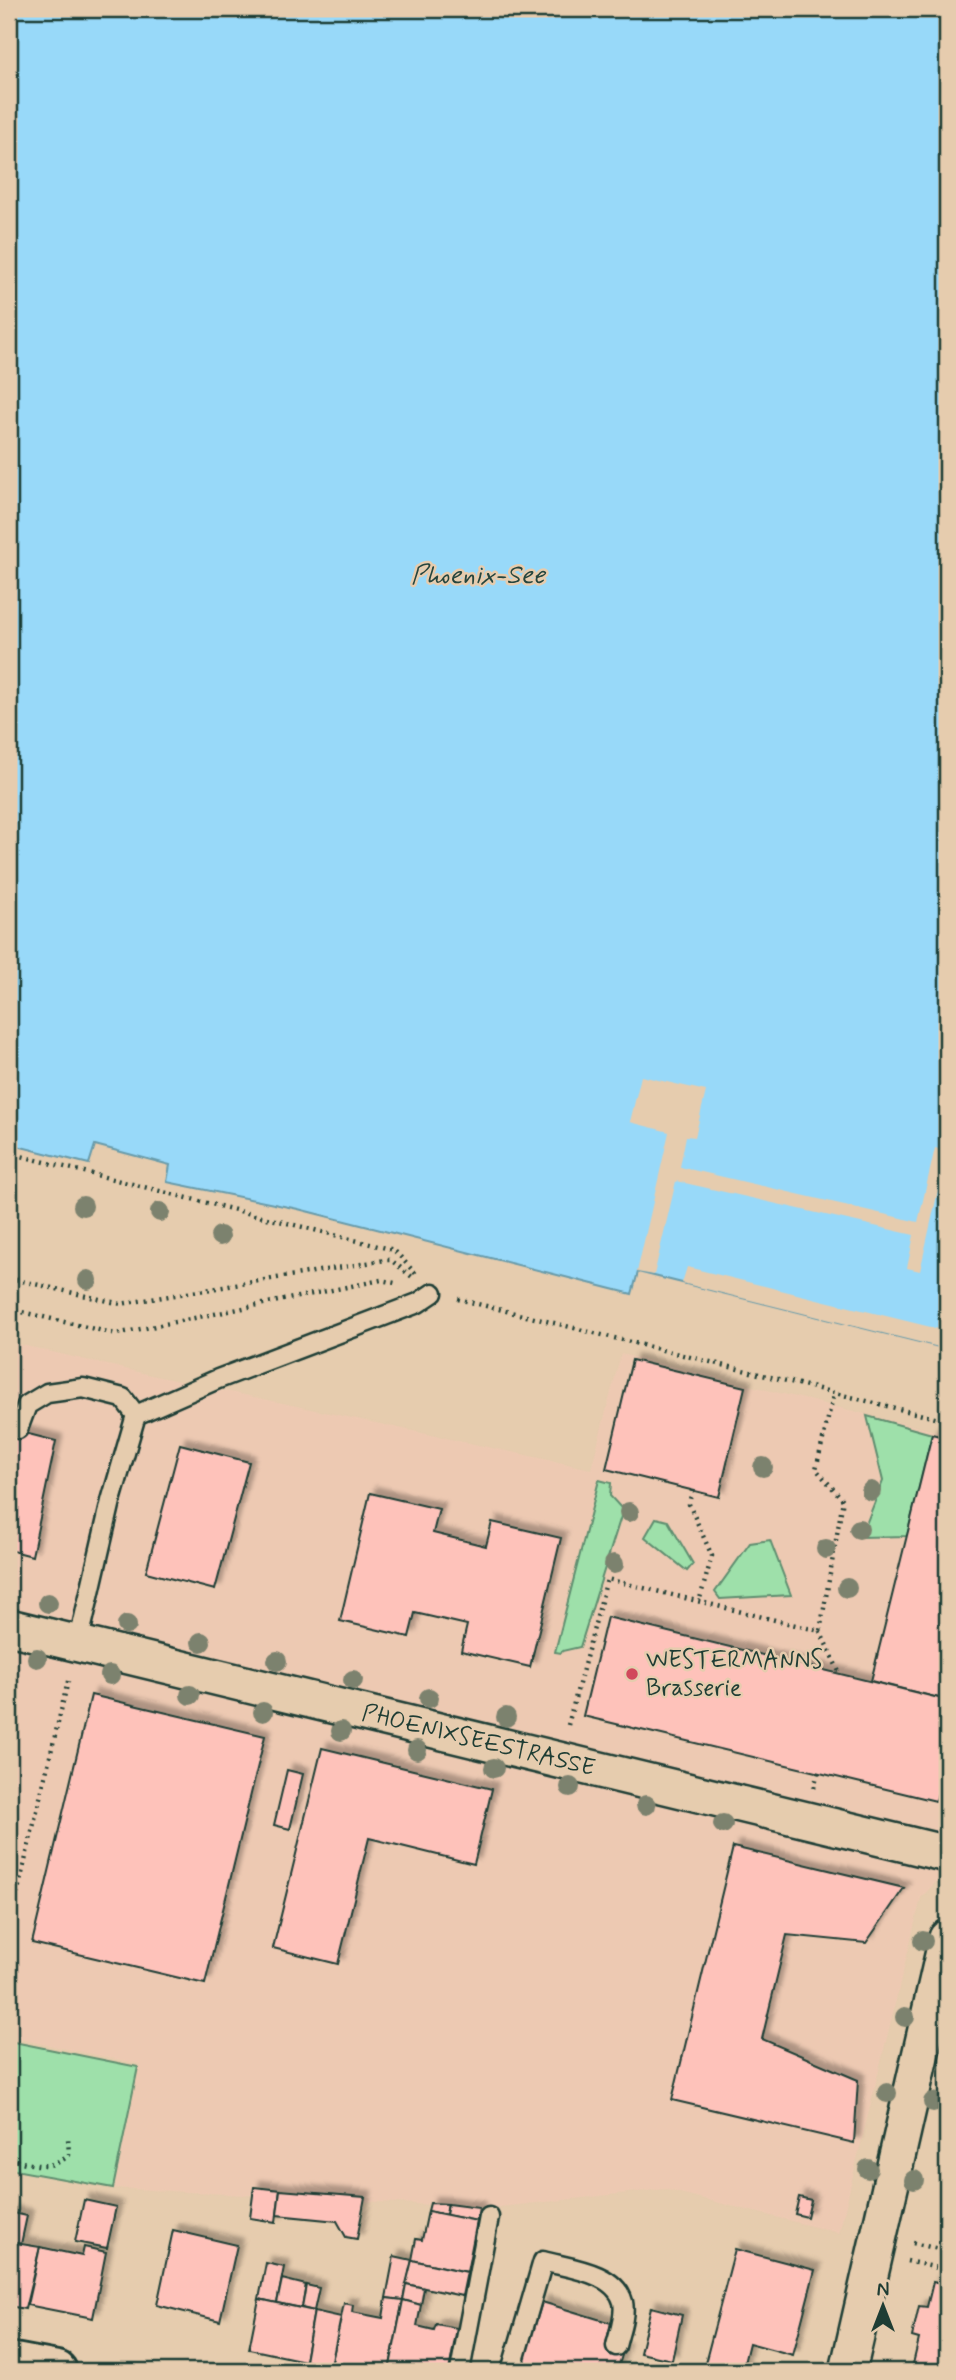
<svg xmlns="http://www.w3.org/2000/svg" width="956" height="2380" viewBox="0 0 956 2380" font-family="Mynerve,sans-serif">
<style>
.built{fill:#edc9b2}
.green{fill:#9ee0aa;stroke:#5e8e6f;stroke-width:2}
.water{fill:#98d9f9;stroke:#689baa;stroke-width:2}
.pier{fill:#e6ccae}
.building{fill:#fec2ba;stroke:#1f3d34;stroke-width:2;filter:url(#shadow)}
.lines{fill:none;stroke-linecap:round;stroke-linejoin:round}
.lane-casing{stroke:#1f3d34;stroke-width:23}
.street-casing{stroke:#1f3d34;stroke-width:40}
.secondary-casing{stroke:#1f3d34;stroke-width:44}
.path{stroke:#1f3d34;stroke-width:4.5;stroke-dasharray:2 5;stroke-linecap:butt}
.lane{stroke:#e6ccae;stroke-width:18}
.street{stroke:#e6ccae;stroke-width:35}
.secondary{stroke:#e6ccae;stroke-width:38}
.tree{fill:#7c826e}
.poi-dot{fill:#d1495b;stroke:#e6ccae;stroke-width:2.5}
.labels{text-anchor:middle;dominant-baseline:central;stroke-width:5;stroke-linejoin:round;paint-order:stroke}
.poi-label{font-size:24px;fill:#1f3d34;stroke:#e6ccae;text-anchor:start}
.street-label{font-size:24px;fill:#1f3d34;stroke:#e6ccae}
.water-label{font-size:26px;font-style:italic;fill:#25453e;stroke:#e6ccae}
</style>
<defs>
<filter id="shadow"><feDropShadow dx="6" dy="-6" stdDeviation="2" flood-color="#0004"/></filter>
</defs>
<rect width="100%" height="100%" fill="#e6ccae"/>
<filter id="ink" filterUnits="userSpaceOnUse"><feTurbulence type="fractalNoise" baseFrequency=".0143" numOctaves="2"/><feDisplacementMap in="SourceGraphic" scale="14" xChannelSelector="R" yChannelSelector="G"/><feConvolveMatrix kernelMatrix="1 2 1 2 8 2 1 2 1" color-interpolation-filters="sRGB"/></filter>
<g filter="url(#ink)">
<polygon class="built" points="9,1342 151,1375 591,1469 621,1354 947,1434 947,1870 921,1898 839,2233 664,2189 491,2208 113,2188 140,2064 9,2037"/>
<g class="green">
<polygon points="867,1416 932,1434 907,1536 861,1537 883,1481"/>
<polygon points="599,1480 611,1483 610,1496 623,1510 580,1647 562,1651 561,1653 555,1652"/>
<polygon points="656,1518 668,1521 693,1564 687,1571 645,1537"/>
<polygon points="770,1540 791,1595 720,1599 715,1592 750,1543"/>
<polygon points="9,2041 138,2067 113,2188 9,2169"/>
</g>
<polygon class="water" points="9,9 947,9 947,1349 638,1272 632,1294 298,1209 167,1182 170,1165 95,1145 89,1164 9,1144"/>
<g class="pier">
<polygon points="641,1076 706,1091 695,1137 686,1136 680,1167 918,1222 935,1148 947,1151 920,1271 907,1268 914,1235 676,1181 654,1275 637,1272 669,1132 630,1122"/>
<polygon points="687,1267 947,1331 947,1349 682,1283"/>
</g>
<g class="building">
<polygon points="632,1360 745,1387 719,1497 606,1469"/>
<polygon points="9,1429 56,1441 32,1556 9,1550"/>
<polygon points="932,1434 947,1438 947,1700 871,1681"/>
<polygon points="180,1444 249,1462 215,1590 146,1572"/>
<polygon points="370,1493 439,1509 433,1533 486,1546 492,1522 561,1538 530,1667 461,1651 467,1625 415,1613 409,1637 340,1621"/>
<polygon points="607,1617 947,1700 947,1757 936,1801 583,1716"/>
<polygon points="91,1695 265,1736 205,1984 32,1943"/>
<polygon points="322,1748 492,1789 474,1864 369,1838 338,1964 273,1948"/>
<polygon points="287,1770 303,1774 290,1829 274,1825"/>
<polygon points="733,1847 904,1888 866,1943 787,1935 762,2039 858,2080 854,2143 672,2100"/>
<polygon points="254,2187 280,2190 276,2222 250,2218"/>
<polygon points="280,2190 365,2197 357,2239 346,2237 337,2221 277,2215"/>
<polygon points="799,2197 811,2200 807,2217 795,2214"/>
<polygon points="84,2200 116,2207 107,2248 75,2242"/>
<polygon points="430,2203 448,2204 446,2215 428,2211"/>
<polygon points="448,2204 479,2208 477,2221 446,2215"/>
<polygon points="428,2211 477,2221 467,2272 412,2260 416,2239 422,2240"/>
<polygon points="9,2212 27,2216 21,2244 9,2242"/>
<polygon points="173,2230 237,2245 220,2321 157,2305"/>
<polygon points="9,2242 40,2247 25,2309 9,2306"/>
<polygon points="40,2247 82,2256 84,2247 106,2252 93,2318 27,2305"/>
<polygon points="735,2249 815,2270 793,2355 749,2343 742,2371 703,2371"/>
<polygon points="394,2256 412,2260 403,2300 386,2298"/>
<polygon points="412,2260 467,2272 462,2296 406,2284"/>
<polygon points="266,2263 284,2267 277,2303 259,2299"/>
<polygon points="282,2279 306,2285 302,2308 277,2303"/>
<polygon points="933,2282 947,2285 947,2371 913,2364 919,2339 912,2337 919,2306 927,2307"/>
<polygon points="406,2284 424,2288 421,2305 403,2300"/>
<polygon points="306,2285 319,2288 314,2311 302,2308"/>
<polygon points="386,2298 403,2300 389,2371 356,2371 331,2366 344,2303 353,2305 352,2312 383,2318"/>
<polygon points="259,2299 314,2311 305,2361 249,2349"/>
<polygon points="403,2300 421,2305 417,2326 434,2330 436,2324 457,2328 449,2371 389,2371"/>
<polygon points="542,2302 611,2323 606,2343 624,2349 617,2371 521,2371"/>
<polygon points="651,2307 682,2315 672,2360 640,2353"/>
<polygon points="314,2311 341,2317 331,2366 305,2361"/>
</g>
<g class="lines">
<defs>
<g id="lane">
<polyline points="18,1429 27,1405 47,1393 83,1388 123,1398 136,1415"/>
<polyline points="78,1644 111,1501 136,1415 218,1379 418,1303 433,1293"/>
<polyline points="460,2371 489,2217"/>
<path d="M511,2371L543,2261C568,2268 615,2272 623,2302C626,2316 619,2333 616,2346"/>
</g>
<g id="street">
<path id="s1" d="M9,1627L947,1854"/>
<polyline points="848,2371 947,1938"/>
</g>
<polyline id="secondary" points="9,2362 57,2371"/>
</defs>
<use href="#lane" class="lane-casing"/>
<use href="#street" class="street-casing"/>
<use href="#secondary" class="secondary-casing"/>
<g class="path">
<polyline points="9,1153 394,1250 416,1274"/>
<polyline points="9,1278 121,1304 385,1260 391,1260 412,1277"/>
<polyline points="458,1299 947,1421"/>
<polyline points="9,1309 116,1334 381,1280 395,1283"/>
<polyline points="692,1490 689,1504 712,1556 699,1602"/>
<polyline points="820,1631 840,1674"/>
<polyline points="568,1725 607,1579 820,1631 843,1500 816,1469 834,1393"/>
<polyline points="814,1788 818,1772"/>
<polyline points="9,1928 69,1677"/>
<path d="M9,2159C32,2164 50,2172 69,2155L68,2137"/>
<polyline points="913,2243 947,2251"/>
<polyline points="907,2261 947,2270"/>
</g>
<use href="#lane" class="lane"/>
<use href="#street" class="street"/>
<use href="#secondary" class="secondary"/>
</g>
<g class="tree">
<circle cx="83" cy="1206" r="10"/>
<circle cx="160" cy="1212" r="10"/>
<circle cx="220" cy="1236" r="10"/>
<circle cx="88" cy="1280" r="10"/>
<circle cx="763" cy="1467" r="10"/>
<circle cx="871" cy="1491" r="10"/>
<circle cx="629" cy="1512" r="10"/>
<circle cx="859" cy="1529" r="10"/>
<circle cx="826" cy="1549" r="10"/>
<circle cx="614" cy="1564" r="10"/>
<circle cx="847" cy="1588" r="10"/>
<circle cx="48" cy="1603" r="10"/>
<circle cx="127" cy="1625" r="10"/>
<circle cx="201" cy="1642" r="10"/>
<circle cx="37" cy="1658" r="10"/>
<circle cx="277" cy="1661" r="10"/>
<circle cx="110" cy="1675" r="10"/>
<circle cx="353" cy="1680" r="10"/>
<circle cx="190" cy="1695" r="10"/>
<circle cx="429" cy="1698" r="10"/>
<circle cx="263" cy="1712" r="10"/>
<circle cx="506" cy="1717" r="10"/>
<circle cx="341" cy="1731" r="10"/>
<circle cx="417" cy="1750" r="10"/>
<circle cx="494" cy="1768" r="10"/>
<circle cx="570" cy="1787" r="10"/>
<circle cx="646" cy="1805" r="10"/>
<circle cx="723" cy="1824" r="10"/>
<circle cx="923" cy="1941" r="10"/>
<circle cx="905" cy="2017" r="10"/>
<circle cx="887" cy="2093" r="10"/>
<circle cx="933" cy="2102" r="10"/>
<circle cx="868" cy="2169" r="10"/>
<circle cx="914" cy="2180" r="10"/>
</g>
</g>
<circle class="poi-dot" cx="632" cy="1674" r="7"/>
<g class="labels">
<g class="poi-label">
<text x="646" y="1660">WESTERMANNS<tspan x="646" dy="28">Brasserie</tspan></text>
</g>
<g class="street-label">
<text stroke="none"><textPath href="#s1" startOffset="483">PHOENIXSEESTRASSE</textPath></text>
</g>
<g class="water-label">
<text x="478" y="576">Phoenix-See</text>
</g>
</g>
<rect width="956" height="2380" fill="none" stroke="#e6ccae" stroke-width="35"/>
<rect x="18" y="18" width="921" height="2345" fill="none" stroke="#1f3d34" stroke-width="2.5" filter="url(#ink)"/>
<g transform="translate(883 2306)" stroke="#e6ccae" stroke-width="5" paint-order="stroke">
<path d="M0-5L12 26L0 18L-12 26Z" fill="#1f3d34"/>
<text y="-10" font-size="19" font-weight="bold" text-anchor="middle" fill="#1f3d34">N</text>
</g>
</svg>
